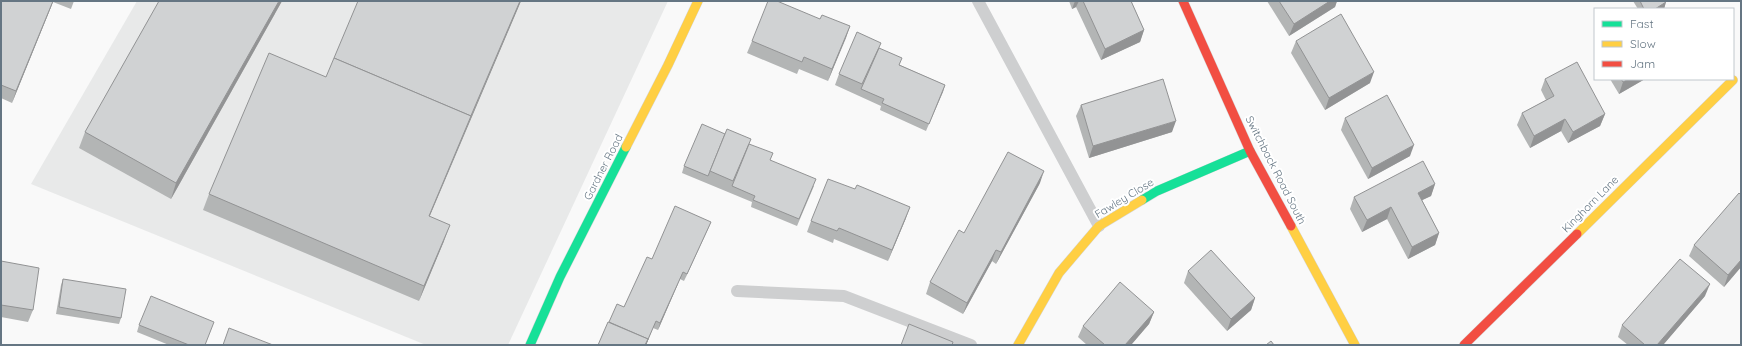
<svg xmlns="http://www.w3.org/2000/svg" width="1742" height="346" viewBox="0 0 1742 346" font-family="Quicksand,sans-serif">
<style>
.built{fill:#e8e9e9}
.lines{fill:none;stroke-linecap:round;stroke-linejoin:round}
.fast-casing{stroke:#d5d6d7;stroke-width:10}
.slow-casing{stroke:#d5d6d7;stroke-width:10}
.jam-casing{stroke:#d5d6d7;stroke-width:10}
.lane{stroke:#cecfd0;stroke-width:12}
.fast{stroke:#16e098;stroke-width:9}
.slow{stroke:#ffcf43;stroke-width:9}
.jam{stroke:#f24e42;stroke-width:9}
.wall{fill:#b3b5b5}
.shaded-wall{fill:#929394}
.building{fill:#d0d2d3;stroke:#929394}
.labels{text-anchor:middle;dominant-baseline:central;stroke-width:4;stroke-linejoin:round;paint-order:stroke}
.street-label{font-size:11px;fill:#657683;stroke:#fff}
</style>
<rect width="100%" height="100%" fill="#f9f9f9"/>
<polygon class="built" points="137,1 668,1 508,345 426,345 31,184"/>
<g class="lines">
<defs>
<g id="fast">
<polyline points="1142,200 1157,191 1250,151"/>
<polyline points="530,345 560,277 626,147"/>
</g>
<g id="slow">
<polyline points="626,147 668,65 698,1"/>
<polyline points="1291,226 1355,345"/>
<polyline points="1577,234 1733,80"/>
<polyline points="1018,345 1059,273 1099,226 1142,200"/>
</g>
<g id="jam">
<polyline points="1183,1 1250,151 1291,226"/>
<polyline points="1464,345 1577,234"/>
</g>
</defs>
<use href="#fast" class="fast-casing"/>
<use href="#slow" class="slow-casing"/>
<use href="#jam" class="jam-casing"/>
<g class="lane">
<polyline points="978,1 1099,226"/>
<polyline points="737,291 844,296 971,345"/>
</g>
<use href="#fast" class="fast"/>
<use href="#slow" class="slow"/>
<use href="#jam" class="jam"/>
</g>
<g class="wall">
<polygon points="1,1 74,1 71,9 53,2 12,103 1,98"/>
<polygon points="282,1 171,199 79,148 85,132"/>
<polygon points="521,1 429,217 444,241 419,301 203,210 209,194 326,77"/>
<polygon points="1069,1 1131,1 1144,30 1140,42 1101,60 1076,7 1072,9"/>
<polygon points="1267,1 1337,1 1335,7 1289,36"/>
<polygon points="1633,1 1666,1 1664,9 1638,9"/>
<polygon points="820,19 850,26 828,81 799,69 797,74 747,53 752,41"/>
<polygon points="1296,41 1370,83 1325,110 1291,53"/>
<polygon points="879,48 900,65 945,85 926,131 880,110 881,106 835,85 839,74"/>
<polygon points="1545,79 1605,114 1600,126 1568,143 1561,131 1530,148 1517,125 1522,113 1546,100 1541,90"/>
<polygon points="1610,79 1645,79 1619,94"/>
<polygon points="1081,105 1172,132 1089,158 1076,116"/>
<polygon points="1345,118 1410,156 1368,179 1341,130"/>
<polygon points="749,144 770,160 814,186 797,226 751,207 752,202 682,173 684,166"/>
<polygon points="1040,183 996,264 992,261 963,314 926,294 930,282 964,233"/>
<polygon points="1435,184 1431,196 1422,200 1439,233 1435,245 1408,259 1387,219 1362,232 1350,209 1354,197"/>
<polygon points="855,189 906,218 888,261 834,239 833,243 807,232 811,221"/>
<polygon points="1741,195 1741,267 1724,287 1689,256 1694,245"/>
<polygon points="711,222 684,281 680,279 658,330 653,328 646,345 598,345 624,307 652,259"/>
<polygon points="1,261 33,310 28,322 1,317"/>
<polygon points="1188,271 1255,298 1251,310 1227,331 1184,283"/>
<polygon points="63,279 121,318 119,324 56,314 61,285"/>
<polygon points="1705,296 1663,345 1628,345 1618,337 1622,325"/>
<polygon points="1154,312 1149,324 1131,345 1087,345 1078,337 1083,326"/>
<polygon points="139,325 206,345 169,345 137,332"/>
</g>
<g class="shaded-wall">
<polygon points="53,1 51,7 12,103 16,91"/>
<polygon points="279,1 282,1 171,199 176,183"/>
<polygon points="520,1 521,1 423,232 429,216"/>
<polygon points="1075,1 1079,1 1076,7 1072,9"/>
<polygon points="1330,1 1337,1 1335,7 1289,36 1294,24"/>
<polygon points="1666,2 1664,9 1655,9"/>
<polygon points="850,26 846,38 828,81 832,69"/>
<polygon points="1144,30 1140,42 1101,60 1105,49"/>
<polygon points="1374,72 1370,83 1325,110 1329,98"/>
<polygon points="1629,79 1645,79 1619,94 1623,82"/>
<polygon points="945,85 943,92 926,131 929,124"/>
<polygon points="1605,114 1600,126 1568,143 1573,132"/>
<polygon points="1565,119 1561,131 1530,148 1534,136"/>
<polygon points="1176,121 1172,132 1089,158 1093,146"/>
<polygon points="1414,145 1410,156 1368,179 1372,168"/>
<polygon points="1044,171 1040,183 996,264 1001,252"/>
<polygon points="1435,184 1431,196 1414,204 1418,193"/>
<polygon points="910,207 906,218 888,261 892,250"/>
<polygon points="1391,207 1387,219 1362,232 1367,220"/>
<polygon points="711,222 708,229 684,281 687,274"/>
<polygon points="450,225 444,241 419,301 424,286"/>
<polygon points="1439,233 1435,245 1408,259 1412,247"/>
<polygon points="996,250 992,261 963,314 967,303"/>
<polygon points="1741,260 1741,267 1724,287 1728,275"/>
<polygon points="683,272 680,279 658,330 660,323"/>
<polygon points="1710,284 1705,296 1663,345 1657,345"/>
<polygon points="1255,298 1251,310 1227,331 1231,319"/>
<polygon points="1154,312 1149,324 1131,345 1125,345"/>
</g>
<g class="building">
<polygon points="1,1 53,1 16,91 1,85"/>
<polygon points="159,1 279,1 176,183 85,132"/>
<polygon points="358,1 520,1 470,118 471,116 334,58"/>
<polygon points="768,1 777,1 820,19 822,15 850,26 832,69 804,57 802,62 752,41"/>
<polygon points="1083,1 1131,1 1144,30 1105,49"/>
<polygon points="1279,1 1330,1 1294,24"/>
<polygon points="1640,1 1666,1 1666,2 1655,9 1644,9"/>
<polygon points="1341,14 1374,72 1329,98 1296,41"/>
<polygon points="857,32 881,43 862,84 839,74"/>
<polygon points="879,48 902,58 899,65 945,85 929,124 882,103 884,99 861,89"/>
<polygon points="269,53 326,77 334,58 471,116 429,216 450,225 424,286 209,194"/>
<polygon points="1577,62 1605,114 1573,132 1565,119 1534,136 1522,113 1554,96 1545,79"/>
<polygon points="1163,79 1176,121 1093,146 1081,105"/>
<polygon points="1621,79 1629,79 1623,82"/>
<polygon points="1387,95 1414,145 1372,168 1345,118"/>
<polygon points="702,124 725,134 708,176 684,166"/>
<polygon points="727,129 751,139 733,181 710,171"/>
<polygon points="749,144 773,153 770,160 816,179 799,219 753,200 755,196 732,186"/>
<polygon points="1008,152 1044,171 1001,252 996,250 967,303 930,282 959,230 964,233"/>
<polygon points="1423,161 1435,184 1418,193 1439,233 1412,247 1391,207 1367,220 1354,197"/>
<polygon points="828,179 855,189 857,185 910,207 892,250 839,228 837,231 811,221"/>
<polygon points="1739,193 1741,195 1741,260 1728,275 1694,245"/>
<polygon points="675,206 711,222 687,274 683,272 660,323 656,321 646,344 648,339 609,322 617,304 624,307 647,257 652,259"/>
<polygon points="1211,250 1255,298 1231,319 1188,271"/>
<polygon points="1680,259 1710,284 1657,345 1645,345 1622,325"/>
<polygon points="1,261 39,268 33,310 1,305"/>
<polygon points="63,279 126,289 121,318 59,307"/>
<polygon points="1120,282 1154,312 1125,345 1105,345 1083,326"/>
<polygon points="151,296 214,322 205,345 189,345 139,325"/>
<polygon points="608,322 648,339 645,345 598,345"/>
<polygon points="909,324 953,342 952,345 901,345"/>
<polygon points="229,328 273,345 223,345"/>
<polygon points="1271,341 1274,345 1266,345"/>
</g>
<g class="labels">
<g class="street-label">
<text transform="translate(603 167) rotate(-63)">Gardner Road</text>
<text transform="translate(1276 170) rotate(63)">Switchback Road South</text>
<text transform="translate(1124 198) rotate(-31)">Fawley Close</text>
<text transform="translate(1590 204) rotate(-45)">Kinghorn Lane</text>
</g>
</g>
<rect width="1742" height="346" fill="none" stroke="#657683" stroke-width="4"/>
<rect x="1594" y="8" width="140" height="72" fill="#ffffff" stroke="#c1c8cd"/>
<rect x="1602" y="21" width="20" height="6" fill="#16e098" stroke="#c1c8cd"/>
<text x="1630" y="28" font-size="12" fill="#657683">Fast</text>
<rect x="1602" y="41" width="20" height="6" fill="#ffcf43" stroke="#c1c8cd"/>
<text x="1630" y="48" font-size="12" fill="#657683">Slow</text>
<rect x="1602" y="61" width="20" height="6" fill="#f24e42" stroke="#c1c8cd"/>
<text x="1630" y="68" font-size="12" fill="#657683">Jam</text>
</svg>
